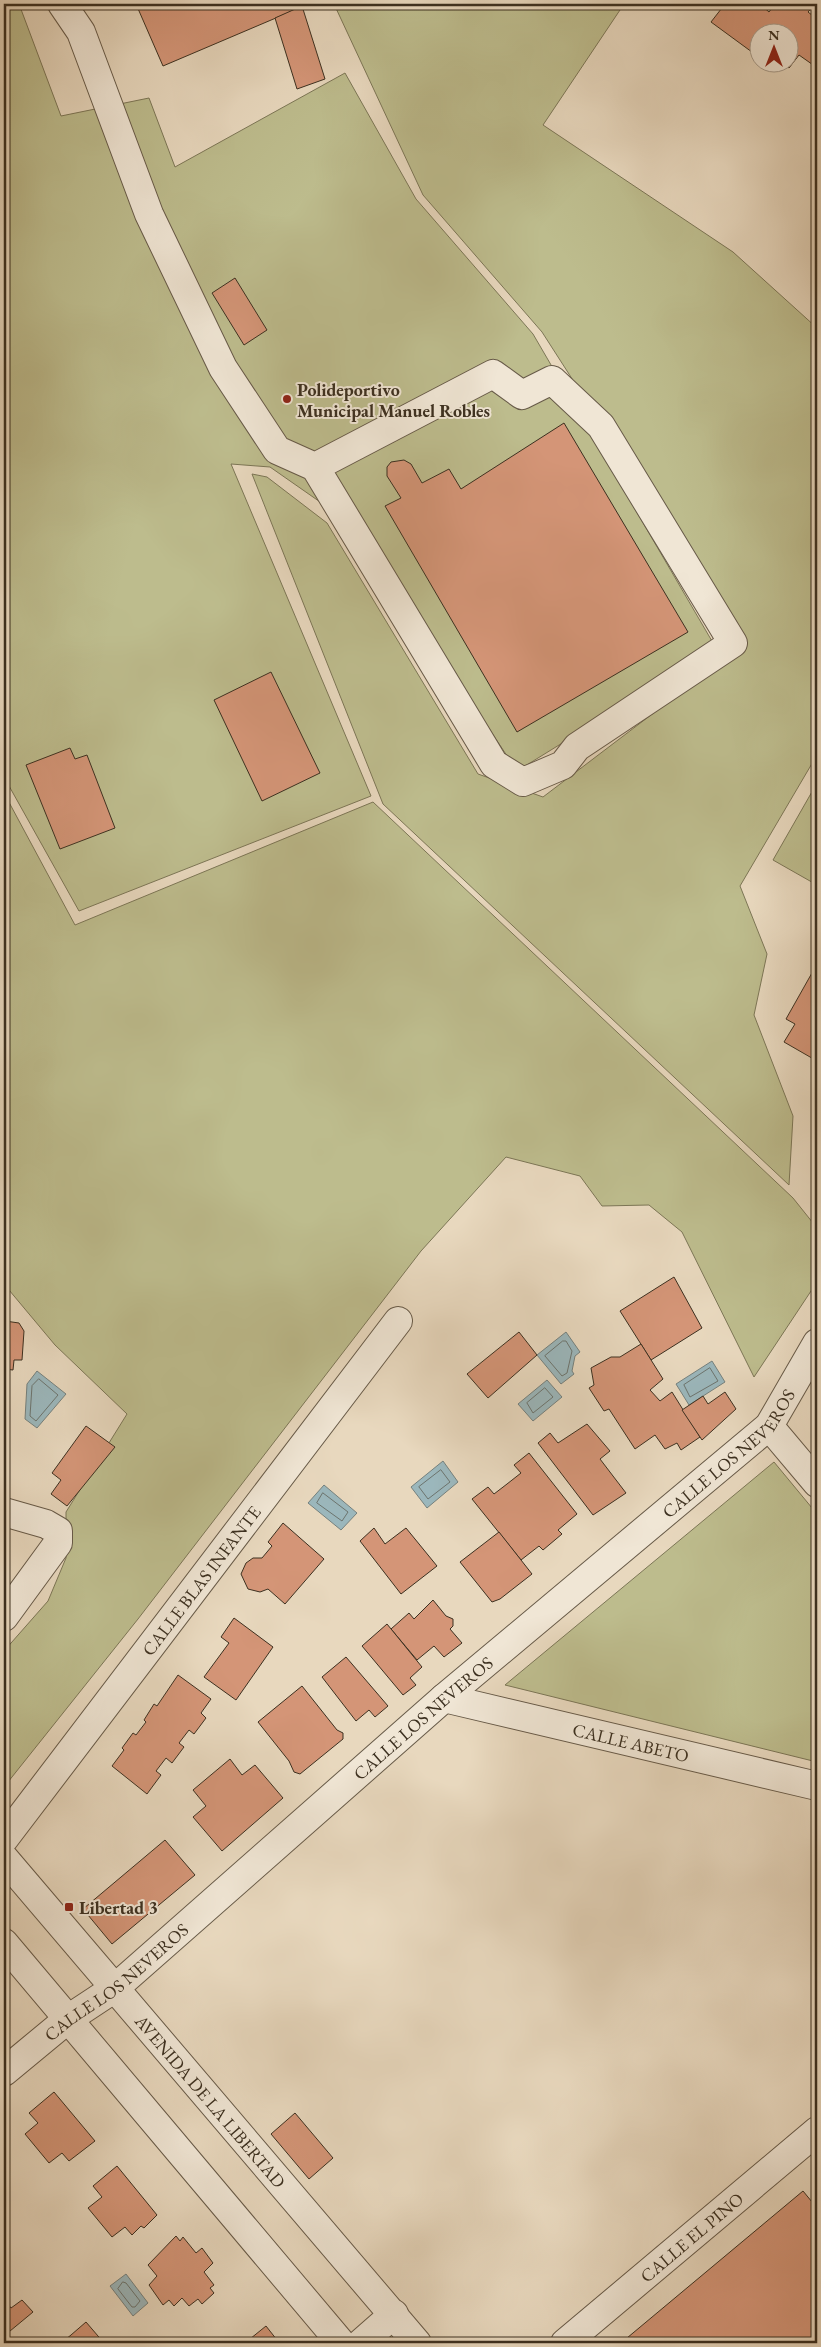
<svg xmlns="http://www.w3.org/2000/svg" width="821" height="2347" viewBox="0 0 821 2347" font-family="'EB Garamond',serif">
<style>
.green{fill:#bdbc8d;stroke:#7c7656}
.water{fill:#9bb7bc;stroke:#75817e}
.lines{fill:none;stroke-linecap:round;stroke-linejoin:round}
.shore{stroke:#6c746e;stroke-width:1}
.building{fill:#d49577;stroke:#3c3020}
.minor-casing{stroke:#675a48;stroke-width:30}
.minor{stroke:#f0e6d5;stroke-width:28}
.poi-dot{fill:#8f2418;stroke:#f0e6d5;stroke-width:2}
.labels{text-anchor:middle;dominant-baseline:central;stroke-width:4;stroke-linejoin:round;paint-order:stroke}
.poi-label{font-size:18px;font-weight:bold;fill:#3c3020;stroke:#f0e6d5;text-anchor:start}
.street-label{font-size:18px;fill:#3c3020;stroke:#f0e6d5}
</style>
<rect width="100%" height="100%" fill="#e8d8be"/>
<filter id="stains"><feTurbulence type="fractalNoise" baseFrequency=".004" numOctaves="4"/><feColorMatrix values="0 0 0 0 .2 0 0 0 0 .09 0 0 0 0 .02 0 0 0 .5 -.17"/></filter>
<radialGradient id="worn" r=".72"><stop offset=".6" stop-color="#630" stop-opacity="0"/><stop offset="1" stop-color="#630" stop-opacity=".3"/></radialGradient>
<g class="green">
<polygon points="4,4 19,4 61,116 149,98 175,167 345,73 416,199 533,334 716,648 517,771 356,527 270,467 231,464 371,796 79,911 4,777"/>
<polygon points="334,4 624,4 543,125 733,252 817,328 817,755 740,886 767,954 754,1015 793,1116 789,1185 383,804 252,474 267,477 327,523 478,774 543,797 743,645 542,332 423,195"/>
<polygon points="817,783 817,885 773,860"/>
<polygon points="4,793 75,925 373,802 793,1198 817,1228 817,1282 754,1377 682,1232 649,1205 602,1206 580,1176 506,1157 421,1251 138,1619 4,1787 4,1651 48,1601 66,1558 66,1512 127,1414 55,1345 4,1284"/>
<polygon points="774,1462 817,1514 817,1762 505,1685"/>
</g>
<g class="water">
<polygon points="566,1332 580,1352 575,1356 572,1371 574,1374 561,1384 537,1355"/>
<polygon points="712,1361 725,1382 689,1405 676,1384"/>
<polygon points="37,1371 66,1394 37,1428 25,1419 27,1384"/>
<polygon points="547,1380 562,1397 533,1421 518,1404"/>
<polygon points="443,1461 458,1482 427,1508 411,1487"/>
<polygon points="324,1485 357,1513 341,1530 308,1503"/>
<polygon points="126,2274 148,2303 133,2316 110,2286"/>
</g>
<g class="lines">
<g class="shore">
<polygon points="563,1341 566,1341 572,1351 567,1373 562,1376 545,1356"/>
<polygon points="710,1368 718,1381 690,1397 684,1385"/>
<polygon points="39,1379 58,1395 36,1421 30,1416 32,1386"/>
<polygon points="545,1388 553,1397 533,1413 527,1403"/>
<polygon points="441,1470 450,1482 428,1499 419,1487"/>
<polygon points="323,1493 348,1512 342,1521 317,1503"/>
<polygon points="123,2282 126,2283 140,2301 135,2307 132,2307 118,2289"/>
</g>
</g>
<g class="building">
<polygon points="136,4 294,4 297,9 163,66"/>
<polygon points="725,4 760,4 769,12 775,4 815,4 808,12 817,19 817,65 816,67 799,55 789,68 782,62 788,62 788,32 758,32 758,52 756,55 711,22"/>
<polygon points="302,6 325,79 297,89 275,18"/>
<polygon points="235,278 267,330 244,345 212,293"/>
<polygon points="564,423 688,632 517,732 385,506 401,498 387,476 387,467 391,462 404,460 411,464 422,483 449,469 461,489"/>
<polygon points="271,672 320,773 262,801 214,700"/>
<polygon points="70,748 75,759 87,755 115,828 60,849 26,765"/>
<polygon points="817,964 817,1061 784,1042 795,1024 786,1019"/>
<polygon points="674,1277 702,1328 651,1360 620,1311"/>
<polygon points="4,1313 5,1321 19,1323 24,1331 22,1360 14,1360 13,1370 4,1369"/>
<polygon points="519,1332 537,1355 488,1398 467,1374"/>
<polygon points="641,1344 663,1379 650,1390 660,1401 672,1392 700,1437 681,1450 677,1443 665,1449 655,1435 635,1449 609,1409 604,1411 589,1388 594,1385 591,1368 611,1357 620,1357"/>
<polygon points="725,1392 736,1409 702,1440 682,1410 703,1396 708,1404"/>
<polygon points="587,1424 610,1451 600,1459 626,1493 593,1515 538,1443 550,1433 558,1443"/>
<polygon points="86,1426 115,1447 67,1506 51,1494 61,1480 52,1473"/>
<polygon points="529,1453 577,1514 558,1530 562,1534 543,1550 539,1546 521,1560 472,1499 488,1487 494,1494 507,1484 521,1473 514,1465"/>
<polygon points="283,1523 324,1559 285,1604 268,1589 260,1592 248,1589 241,1574 246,1563 253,1558 262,1558 272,1546 268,1542"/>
<polygon points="374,1528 385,1544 406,1528 437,1566 401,1594 360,1541"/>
<polygon points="499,1532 532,1574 500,1599 492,1602 460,1562"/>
<polygon points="433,1600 446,1616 453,1619 453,1626 450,1629 462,1643 444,1657 434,1646 417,1660 391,1629 409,1613 414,1619"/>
<polygon points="234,1618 273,1647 236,1700 204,1677 229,1643 221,1637"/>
<polygon points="387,1624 422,1667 410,1678 416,1685 403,1695 362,1646"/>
<polygon points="346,1657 388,1706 375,1717 369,1710 356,1721 322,1677"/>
<polygon points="178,1675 211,1699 201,1713 206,1718 194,1734 189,1730 179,1743 184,1747 172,1763 166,1758 156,1771 161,1775 147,1794 112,1766 124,1750 122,1748 133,1733 136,1735 146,1722 144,1720 154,1704 157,1706"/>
<polygon points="302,1686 337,1730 343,1733 343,1739 300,1774 294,1772 289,1761 258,1722"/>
<polygon points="230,1759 242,1775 255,1765 283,1798 222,1851 193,1817 206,1806 193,1790"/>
<polygon points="165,1840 195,1875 112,1944 83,1909"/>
<polygon points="54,2092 95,2141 69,2161 62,2153 49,2163 25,2134 38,2123 29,2113"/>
<polygon points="295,2113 333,2158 309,2179 271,2134"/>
<polygon points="117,2166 157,2215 144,2228 141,2226 132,2235 125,2227 112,2237 88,2208 102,2197 93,2186"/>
<polygon points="803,2191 817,2208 817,2343 621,2343"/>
<polygon points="176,2236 180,2241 183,2237 196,2253 202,2248 213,2263 204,2272 214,2285 210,2288 214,2293 202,2304 198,2299 189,2306 182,2298 174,2306 169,2300 163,2305 149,2285 157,2276 148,2265"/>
<polygon points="4,2299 11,2308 22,2300 33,2312 4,2336"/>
<polygon points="86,2322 104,2343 61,2343 71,2335"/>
<polygon points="266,2326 277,2340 273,2343 245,2343"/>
</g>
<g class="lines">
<defs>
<g id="minor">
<polyline points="62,4 81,32 149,214 223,368 277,450 315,467 494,764 523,782 563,765 577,747 733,643 601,426 552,380 522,395 493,374 315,467"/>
<polyline points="769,1426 817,1483"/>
<polyline points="4,1512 46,1524 58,1531 58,1543 4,1617"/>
<path id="s1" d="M444,1698L817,1786"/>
<path id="s2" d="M4,1839L398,1321"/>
<path id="s3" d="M4,1858L417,2343"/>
<polyline points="4,1943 341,2343"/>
<path id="s4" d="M4,2072L68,2019L115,1988L444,1698L769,1426L817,1343"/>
<polyline points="361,2343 394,2314"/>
<path id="s5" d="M565,2343L817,2131"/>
</g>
</defs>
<use href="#minor" class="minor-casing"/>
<use href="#minor" class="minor"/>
</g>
<g class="poi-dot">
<circle cx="287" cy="399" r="5"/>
<rect x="64" y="1902" width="10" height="10" rx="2.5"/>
</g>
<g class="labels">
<g class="poi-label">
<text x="297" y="389">Polideportivo<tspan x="297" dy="21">Municipal Manuel Robles</tspan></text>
<text x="79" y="1907">Libertad 3</text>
</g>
<g class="street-label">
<text stroke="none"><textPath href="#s4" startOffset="954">CALLE LOS NEVEROS</textPath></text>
<text stroke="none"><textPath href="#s2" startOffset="325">CALLE BLAS INFANTE</textPath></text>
<text stroke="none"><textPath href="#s4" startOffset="549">CALLE LOS NEVEROS</textPath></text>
<text stroke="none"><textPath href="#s1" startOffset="192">CALLE ABETO</textPath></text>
<text stroke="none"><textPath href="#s4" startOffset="144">CALLE LOS NEVEROS</textPath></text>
<text stroke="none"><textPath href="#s3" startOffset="319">AVENIDA DE LA LIBERTAD</textPath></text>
<text stroke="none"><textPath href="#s5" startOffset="165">CALLE EL PINO</textPath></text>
</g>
</g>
<rect width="821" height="2347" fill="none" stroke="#e8d8be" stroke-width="20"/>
<rect x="5" y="5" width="811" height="2337" fill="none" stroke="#3c3020" stroke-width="2.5"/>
<rect x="10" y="10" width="801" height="2327" fill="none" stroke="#3c3020"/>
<g transform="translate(774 48)"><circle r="24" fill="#f0e6d5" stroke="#a89d8d"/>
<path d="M0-4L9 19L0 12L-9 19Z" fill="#8f2418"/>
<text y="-8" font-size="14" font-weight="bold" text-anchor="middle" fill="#3c3020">N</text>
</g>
<rect width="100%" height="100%" filter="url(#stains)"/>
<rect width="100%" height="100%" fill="url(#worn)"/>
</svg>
